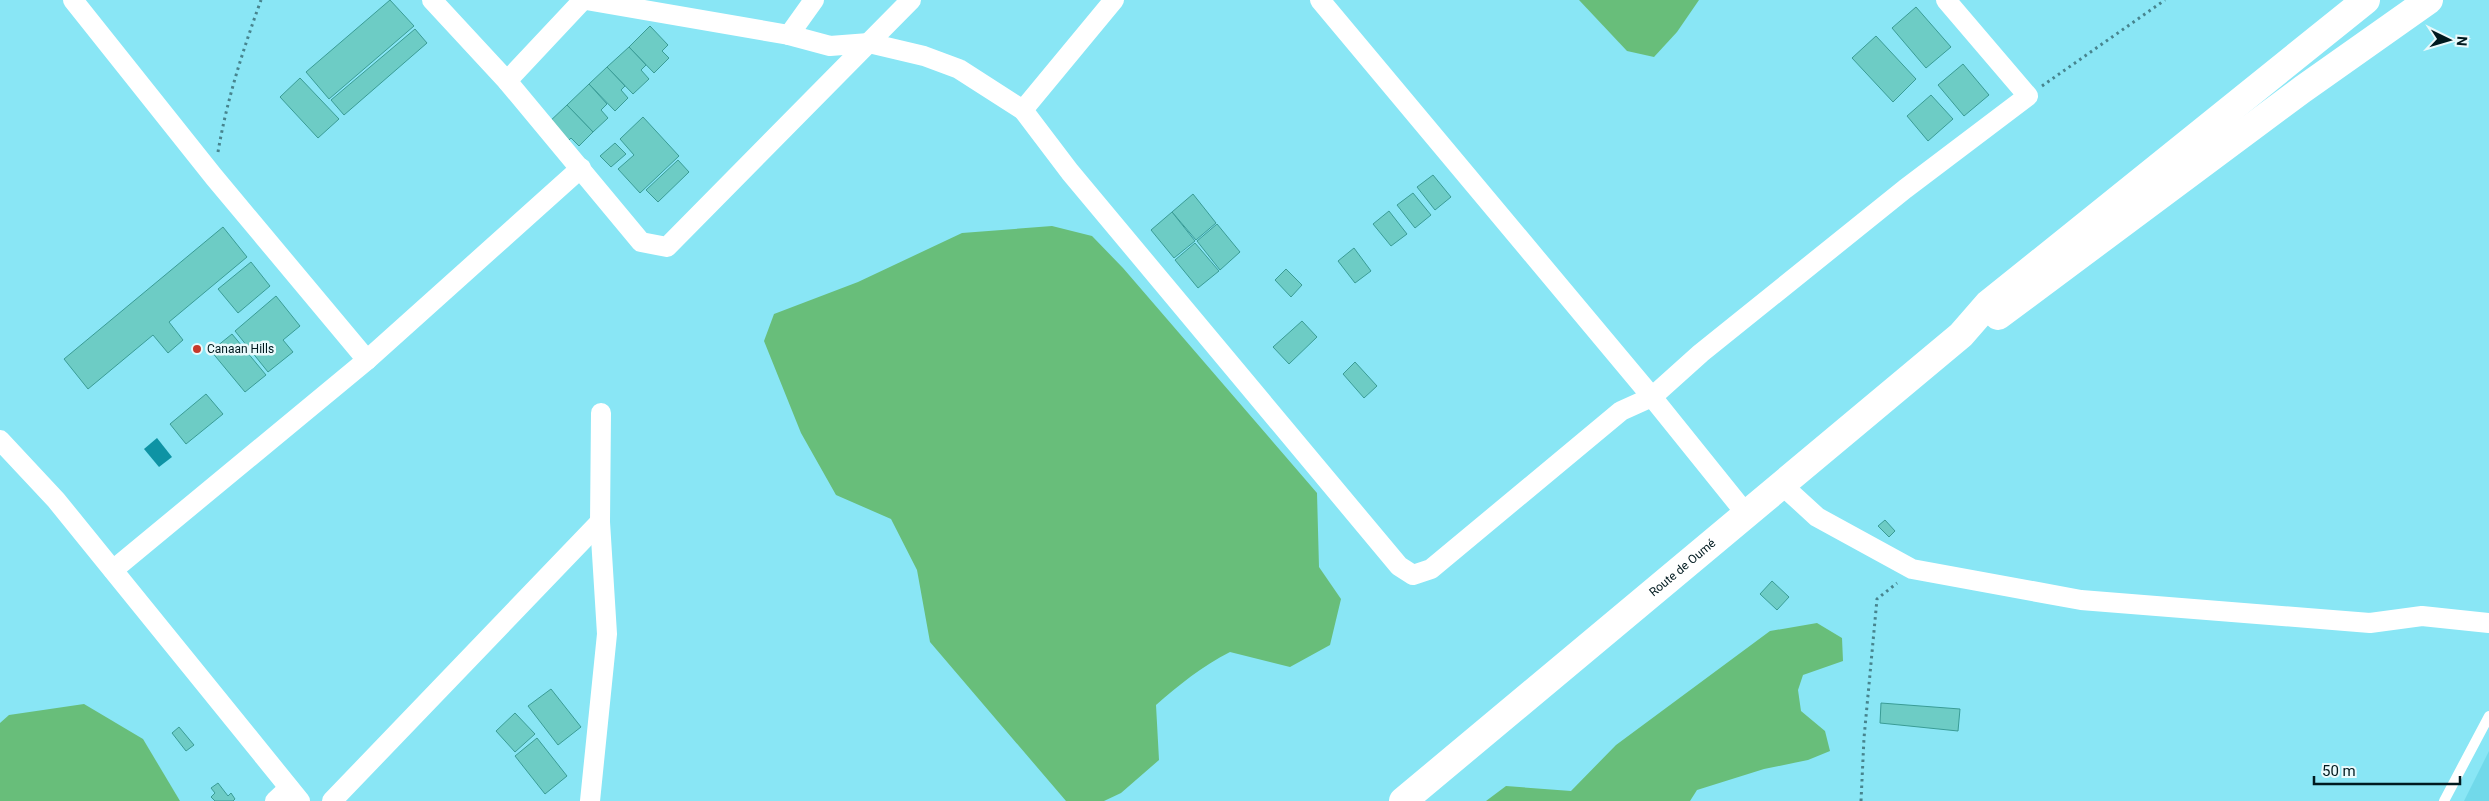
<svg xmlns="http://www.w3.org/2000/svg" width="2489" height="801" viewBox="0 0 2489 801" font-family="Roboto,sans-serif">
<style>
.built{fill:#71d9ea}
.forest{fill:#68be7a}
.water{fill:#0e93a4}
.building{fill:#6dccc5;stroke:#3a9c96}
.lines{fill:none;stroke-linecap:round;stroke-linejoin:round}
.path{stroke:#47848e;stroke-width:3;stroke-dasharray:2.5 4;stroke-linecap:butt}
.service{stroke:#fff;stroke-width:10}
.minor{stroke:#fff;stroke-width:20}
.secondary{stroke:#fff;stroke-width:28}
.poi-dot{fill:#c6392c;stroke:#e9fafc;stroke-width:2}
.labels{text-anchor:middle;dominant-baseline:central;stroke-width:5;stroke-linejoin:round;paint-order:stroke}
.poi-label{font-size:12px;fill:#001a1f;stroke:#e9fafc;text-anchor:start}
.street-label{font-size:12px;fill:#001a1f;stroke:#e9fafc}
</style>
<rect width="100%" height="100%" fill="#89e6f5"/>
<polygon class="built" points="2489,751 2489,801 2464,801"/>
<g class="forest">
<polygon points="1579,0 1699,0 1677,32 1654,57 1627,51"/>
<path d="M1052,226L1092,236L1123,268L1317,493L1319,567L1341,599L1330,645L1290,667L1230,652C1202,666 1179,685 1156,705L1159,760L1121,793L1104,801H1066L930,642L917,570L891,519L836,495L801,433L764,341L774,314L858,282L962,233Z"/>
<polygon points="1817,623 1842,638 1843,661 1803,675 1798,690 1801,711 1825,731 1830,751 1808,760 1764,769 1697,790 1690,801 1486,801 1506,786 1571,791 1616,745 1770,631"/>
<polygon points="84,704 143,739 180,801 0,801 0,723 9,715"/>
</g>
<polygon class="water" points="157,438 172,457 159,467 144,449"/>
<g class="building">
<polygon points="390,0 414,26 329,99 306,72"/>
<polygon points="1916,7 1951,47 1926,68 1892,28"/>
<polygon points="650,26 668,45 662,51 669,58 654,73 629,47"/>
<polygon points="415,29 427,43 344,115 331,100"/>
<polygon points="1876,36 1916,79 1893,102 1852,58"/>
<polygon points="629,47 646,65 641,70 649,79 633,94 607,67"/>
<polygon points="1963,64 1989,95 1964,116 1938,85"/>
<polygon points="607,67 625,86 621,90 628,98 615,111 589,84"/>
<polygon points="300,78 339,119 318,138 280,97"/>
<polygon points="589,84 607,104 601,110 608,118 593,132 567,105"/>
<polygon points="1931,95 1953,119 1928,141 1907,116"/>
<polygon points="567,105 593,132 579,146 571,138 565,144 547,124"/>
<polygon points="643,117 679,156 640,193 618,169 634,155 620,139"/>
<polygon points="615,143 626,154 611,167 600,156"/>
<polygon points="678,160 689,172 658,202 646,190"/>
<polygon points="1433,175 1451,197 1435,210 1417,187"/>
<polygon points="1413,193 1431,215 1415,228 1397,205"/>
<polygon points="1193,194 1216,223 1196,240 1172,212"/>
<polygon points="1389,211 1407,234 1391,246 1373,224"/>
<polygon points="1172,212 1195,241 1174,258 1151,230"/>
<polygon points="1217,224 1240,252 1220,270 1197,241"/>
<polygon points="223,227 247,257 169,322 183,340 168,353 153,335 88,389 64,359"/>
<polygon points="1195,243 1219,271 1198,288 1175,260"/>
<polygon points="1354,248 1371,271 1355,283 1338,261"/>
<polygon points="251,262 270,286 238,313 218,289"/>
<polygon points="1286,269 1302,285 1291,297 1275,280"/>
<polygon points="276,296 300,326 283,340 293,352 268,372 235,331"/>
<polygon points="1302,321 1317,337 1289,364 1273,347"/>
<polygon points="232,334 266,375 245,392 211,351"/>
<polygon points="1355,362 1377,386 1364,398 1343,374"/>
<polygon points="206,394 223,414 186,444 170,424"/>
<polygon points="1885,520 1895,531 1889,537 1878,526"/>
<polygon points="1772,581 1789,597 1777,610 1760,594"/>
<polygon points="551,689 581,727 558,745 528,706"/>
<polygon points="1881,703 1960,709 1958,731 1880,723"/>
<polygon points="515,713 535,734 515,752 496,731"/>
<polygon points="179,727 194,745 186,751 172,733"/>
<polygon points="537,738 567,776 545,794 515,756"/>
<polygon points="218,783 228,796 231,793 235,799 233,801 215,801 211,797 215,793 211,788"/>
</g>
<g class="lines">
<g class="path">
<polyline points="2042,86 2165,0"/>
<path d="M218,152C227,99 243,50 261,0"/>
<polyline points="1861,801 1864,738 1877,599 1897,583"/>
</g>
<polyline class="service" points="2444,801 2489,716"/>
<g class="minor">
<polyline points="73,0 214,177 367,360"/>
<polyline points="432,0 507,81 641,242 667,247 911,0"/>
<polyline points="586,0 789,35 830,46 869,43 924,56 959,69 1023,110 1070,172 1399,566 1413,575 1431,569 1621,411 1652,397 1701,353 1905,189 2028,96 1946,0"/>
<polyline points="1320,0 1652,397 1747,515"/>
<polyline points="789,35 814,0"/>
<polyline points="507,81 583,0"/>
<polyline points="1023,110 1114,0"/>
<polyline points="0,440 56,500 300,801"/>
<polyline points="1782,485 1817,517 1912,569 2081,600 2370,623 2422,616 2489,623"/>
<polyline points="113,570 367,360 581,168"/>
<polyline points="275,801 289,788"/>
<polyline points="332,801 600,522"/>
<polyline points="590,801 607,634 600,522 601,413"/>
</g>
<g class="secondary">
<polyline points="1998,316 2303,89 2429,0"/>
<path id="s1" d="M1403,801L1961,335L1988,304L2366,0"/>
</g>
</g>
<circle class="poi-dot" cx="197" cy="349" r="5"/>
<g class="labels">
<g class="poi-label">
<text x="207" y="349">Canaan Hills</text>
</g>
<g class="street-label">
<text stroke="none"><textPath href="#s1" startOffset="364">Route de Oumé</textPath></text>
</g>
</g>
<g transform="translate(2449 40) rotate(95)" stroke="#e9fafc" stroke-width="4" paint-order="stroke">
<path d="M0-4L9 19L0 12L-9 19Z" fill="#001a1f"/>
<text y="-8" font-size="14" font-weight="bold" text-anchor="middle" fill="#001a1f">N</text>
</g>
<path d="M2314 776v8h146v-8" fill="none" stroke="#001a1f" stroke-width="2.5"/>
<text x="2322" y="776" font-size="15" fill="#001a1f" stroke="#e9fafc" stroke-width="4" paint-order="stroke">50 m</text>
</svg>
